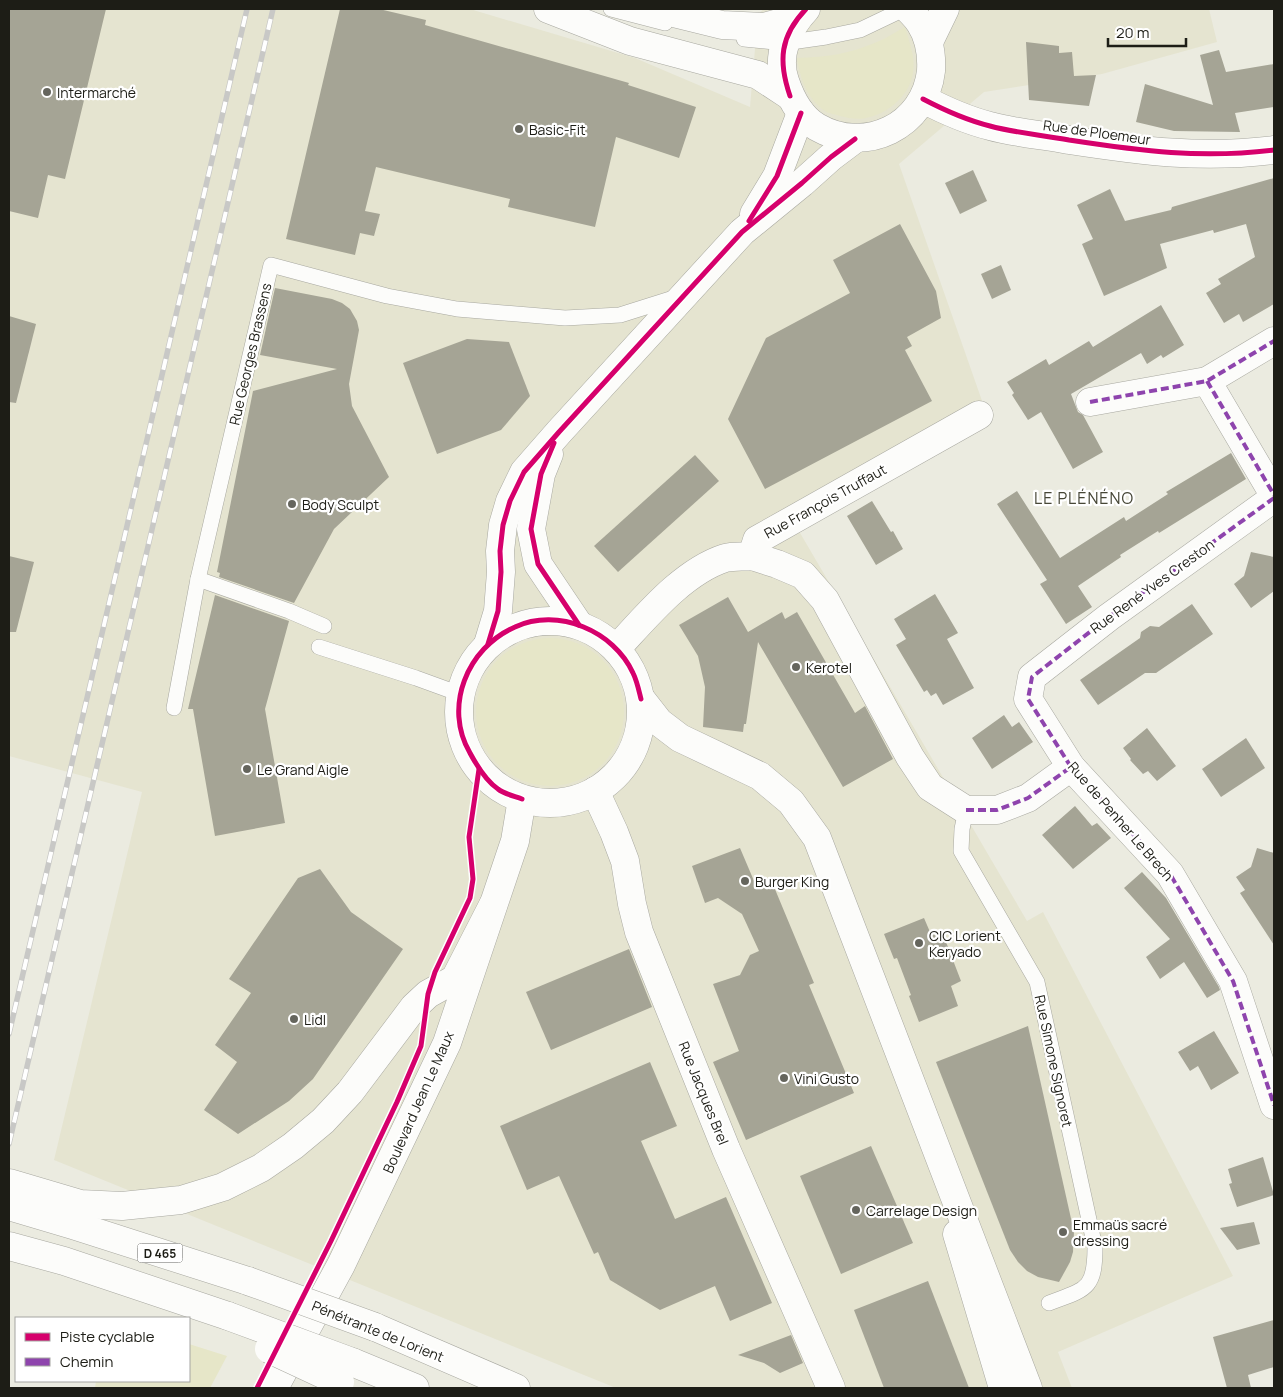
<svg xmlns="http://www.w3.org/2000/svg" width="1283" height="1397" viewBox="0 0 1283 1397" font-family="Manrope,sans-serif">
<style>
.built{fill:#e5e4d0}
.green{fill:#e6e6c8}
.building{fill:#a5a495}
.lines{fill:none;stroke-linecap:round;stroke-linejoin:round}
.service-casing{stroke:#a8a8a0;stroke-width:16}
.minor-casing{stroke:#a8a8a0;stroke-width:29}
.secondary-casing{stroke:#a8a8a0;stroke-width:29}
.trunk-casing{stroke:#a8a8a0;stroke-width:29}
.service{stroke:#fcfcfa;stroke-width:15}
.minor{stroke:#fcfcfa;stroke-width:28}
.secondary{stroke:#fcfcfa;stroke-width:28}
.trunk{stroke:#fcfcfa;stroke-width:28}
.rail-casing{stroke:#c8c8c6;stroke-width:5.5}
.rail{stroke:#fff;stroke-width:4;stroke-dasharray:11;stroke-linecap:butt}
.trunk-bridge-casing{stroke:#a8a8a0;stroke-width:29;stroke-linecap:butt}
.trunk-bridge{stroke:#fcfcfa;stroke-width:28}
.quiet{stroke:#8e44ad;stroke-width:4;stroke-dasharray:8 4;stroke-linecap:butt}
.cycleway-casing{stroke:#fff;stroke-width:8}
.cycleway{stroke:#d6006c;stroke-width:5}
.poi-dot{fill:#65655d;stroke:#fff;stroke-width:2}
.labels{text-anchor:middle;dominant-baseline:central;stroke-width:4.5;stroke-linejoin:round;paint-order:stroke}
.shield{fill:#fff;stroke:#61615c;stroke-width:1}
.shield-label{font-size:12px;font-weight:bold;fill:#1d1d16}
.poi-label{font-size:14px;fill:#1d1d16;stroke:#fff;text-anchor:start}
.street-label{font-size:14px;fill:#1d1d16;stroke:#fff}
.quarter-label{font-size:16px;letter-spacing:1px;fill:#474737;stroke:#fff}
</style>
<rect width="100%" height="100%" fill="#ebebe0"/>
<polygon class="built" points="9,9 470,9 635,58 750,107 758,14 764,9 1209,9 1217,42 1102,74 984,92 899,164 987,415 796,526 1027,921 1043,912 1233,1276 1058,1352 1072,1388 616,1388 54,1160 142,792 9,756"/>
<g class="green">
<path d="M905,27C909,42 916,57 913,73C910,95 888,114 866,118C857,120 848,118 840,116C835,114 829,114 825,111C807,99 800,78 797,58C827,57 849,54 877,42C887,38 895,32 905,27Z"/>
<circle cx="550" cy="712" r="74"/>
<polygon points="189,1344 227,1356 210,1388 95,1388 96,1381 189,1381"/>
</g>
<g class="building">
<polygon points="9,9 106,9 65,179 48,175 38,218 9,211"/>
<polygon points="340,9 379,9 426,20 425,25 629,83 628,85 696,107 679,158 616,137 595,227 508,207 510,199 376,167 365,211 380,214 374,236 360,233 355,255 286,239"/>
<polygon points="1026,42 1059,46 1059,53 1072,52 1074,76 1096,75 1089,106 1029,100"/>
<polygon points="1219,50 1226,72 1274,64 1274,107 1235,113 1240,132 1174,131 1136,122 1145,84 1213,105 1200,55"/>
<polygon points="973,170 987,201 960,214 945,183"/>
<polygon points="1274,178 1274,304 1243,322 1239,314 1224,323 1206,293 1221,284 1218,279 1255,257 1246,224 1214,233 1213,230 1160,244 1167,268 1104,296 1082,244 1093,239 1077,205 1110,189 1125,221 1171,210 1172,207"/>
<polygon points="900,224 936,291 941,318 907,337 912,346 905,350 932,401 765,489 728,419 766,338 850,293 833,260"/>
<polygon points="1001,265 1011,290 992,299 981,274"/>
<polygon points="275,288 332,299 342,303 350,309 357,321 359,330 349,384 352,406 389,477 334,529 294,603 219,577 220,573 217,572 253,391 337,369 260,355"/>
<polygon points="1161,305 1184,345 1163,358 1161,355 1147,364 1141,353 1071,394 1078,412 1083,415 1103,452 1073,469 1041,412 1028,420 1012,395 1014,393 1007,382 1046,359 1049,365 1089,341 1093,347"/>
<polygon points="9,316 36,324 16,403 9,402"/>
<polygon points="467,339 509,342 530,396 501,430 437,454 403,363"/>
<polygon points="1231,453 1246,479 1159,533 1158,531 1120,555 1121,557 1078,586 1092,607 1066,624 1040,584 1047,580 997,504 1017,491 1060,558 1124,517 1126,521 1168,494 1166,492"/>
<polygon points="695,455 719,481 618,572 594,546"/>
<polygon points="872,501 891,532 893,531 903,549 876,565 847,516"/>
<polygon points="1251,552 1274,557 1274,591 1251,608 1234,584 1244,576"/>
<polygon points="9,556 34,562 16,632 9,632"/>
<polygon points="935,594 958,633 947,639 974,688 943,705 936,693 931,696 927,690 924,692 896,645 906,639 894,619"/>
<polygon points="215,595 289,621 265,709 285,823 215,836 193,709 188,709"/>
<polygon points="728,597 748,632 782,612 785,619 797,612 855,713 865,706 893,759 843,787 758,642 746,724 744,724 743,732 703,727 705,687 698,656 679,625"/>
<polygon points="1192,604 1213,634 1156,673 1145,673 1098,705 1080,680 1140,638 1141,632 1150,626 1159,627"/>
<polygon points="1004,715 1012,727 1019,722 1033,742 992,769 972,738"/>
<polygon points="1147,728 1176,766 1157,781 1148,771 1143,774 1130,760 1131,759 1123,748"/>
<polygon points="1246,738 1265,768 1221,797 1202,769"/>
<polygon points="1075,806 1092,826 1097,823 1111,838 1073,869 1042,835"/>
<polygon points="740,848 757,888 772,882 814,983 809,985 854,1093 746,1140 713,1062 739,1051 713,984 740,975 750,955 759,951 742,914 718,898 705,903 692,866"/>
<polygon points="1257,848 1274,853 1274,945 1240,893 1245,890 1236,877 1251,867"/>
<polygon points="320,869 351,912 403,949 313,1079 289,1101 238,1134 204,1110 237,1062 215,1045 251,993 229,979 298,878"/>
<polygon points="1142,872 1166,898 1219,987 1220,990 1207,998 1184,962 1160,979 1146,957 1170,939 1124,888"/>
<polygon points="924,918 930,932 946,942 961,981 951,986 958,1006 919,1022 909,996 911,995 897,958 894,959 884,934"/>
<polygon points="629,949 652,1007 551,1050 526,992"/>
<polygon points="1028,1026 1074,1232 1073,1252 1070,1262 1059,1282 1038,1277 1027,1271 1018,1262 1010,1250 936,1062"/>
<polygon points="1214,1031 1239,1073 1211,1090 1198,1066 1190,1071 1178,1052"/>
<polygon points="650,1062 677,1126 641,1141 675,1219 726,1197 772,1303 730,1321 715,1286 660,1310 610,1280 598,1252 594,1254 559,1176 527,1190 500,1126"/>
<polygon points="871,1146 913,1243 841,1274 800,1176"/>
<polygon points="1263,1157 1274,1195 1237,1207 1229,1184 1232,1183 1228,1169"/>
<polygon points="1254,1222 1260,1244 1237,1250 1220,1228"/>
<polygon points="928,1281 969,1388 884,1388 854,1310"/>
<polygon points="1274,1320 1274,1367 1248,1375 1251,1388 1227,1388 1213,1337"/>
<polygon points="791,1335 803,1363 780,1373 764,1363 738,1355"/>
</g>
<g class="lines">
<defs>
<g id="service">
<polyline points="611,9 665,23"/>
<polyline points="744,39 784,43 826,37 860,30 904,9"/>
<polyline points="198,579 289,611 324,626"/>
<polyline points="319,647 416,678 460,694"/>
<polyline points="174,708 198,579 271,265 387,296 457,309 565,318 620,315 677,297"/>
<path d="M966,810L962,829L961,851L1037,982L1095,1247C1095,1290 1086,1289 1049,1303"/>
</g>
<g id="minor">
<path d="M923,99C944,110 966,120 990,126C1015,133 1043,135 1069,140C1141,151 1201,159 1274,150"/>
<polyline points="1207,381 1274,495"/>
<polyline points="1090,402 1207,381 1274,341"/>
<polyline points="1274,498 1109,617 1032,677 1028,699 1071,767 1170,874 1233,981 1274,1105"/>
<polyline points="752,556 777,564 803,575 825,600 910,757 930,787 966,810 997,810 1028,798 1071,767"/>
<path d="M616,649C646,617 682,572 725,558C733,556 744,557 752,556L757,540L979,415"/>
<polyline points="595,791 614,832 625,861 632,904 639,932 726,1149 831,1388"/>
<polyline points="957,1234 1003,1388"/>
</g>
<g id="secondary">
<polyline points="548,9 630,41 758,75 790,96"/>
<polyline points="657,9 722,25 764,27 797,18"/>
<path d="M806,9C788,28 776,55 785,81C791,99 800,117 817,127C865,155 925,126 931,71C932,54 929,37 920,23C917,18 912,13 908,9"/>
<polyline points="929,42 945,9"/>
<polyline points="754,214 777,176 801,113"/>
<polyline points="549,454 541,474 531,529 538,564 579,625"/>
<circle cx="550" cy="712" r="91"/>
<polyline points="488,644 498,611 501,572 500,551 503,525 510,501 524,472 559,432 742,232 802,183 831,157 855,139"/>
<polyline points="274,1388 341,1265 447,1043 515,841 522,799"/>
</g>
<g id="trunk">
<polyline points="641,699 659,722 680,738 760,776 791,802 817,838 1028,1388"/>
<polyline points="9,1183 80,1204 122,1206 181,1200 223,1187 261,1168 293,1146 323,1121 350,1092 414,1007 428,994 455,979 493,905"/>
<polyline points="9,1206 73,1225 248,1281"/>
<polyline points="9,1246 64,1261 228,1316"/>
<polyline points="375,1327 516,1388"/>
<polyline points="352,1362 415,1388"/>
</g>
</defs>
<use href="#service" class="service-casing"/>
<use href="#minor" class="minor-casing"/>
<use href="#secondary" class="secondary-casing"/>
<use href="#trunk" class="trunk-casing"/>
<use href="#service" class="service"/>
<use href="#minor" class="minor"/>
<use href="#secondary" class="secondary"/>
<use href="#trunk" class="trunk"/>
<defs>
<g id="rail">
<polyline points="9,1034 247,9"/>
<polyline points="9,1144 273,9"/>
</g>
</defs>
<use href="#rail" class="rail-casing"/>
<use href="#rail" class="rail"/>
<defs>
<g id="trunk-bridge">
<polyline points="248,1281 375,1327"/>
<polyline points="228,1316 352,1362"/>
<polyline points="269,1349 340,1382"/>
</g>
</defs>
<use href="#trunk-bridge" class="trunk-bridge-casing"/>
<use href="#trunk-bridge" class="trunk-bridge"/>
<g class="quiet">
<polyline points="1207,381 1274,495"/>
<polyline points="1090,402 1207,381 1274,341"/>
<polyline points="1274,498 1109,617 1032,677 1028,699 1071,767 1170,874 1233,981 1274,1105"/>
<polyline points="966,810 997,810 1028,798 1071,767"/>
</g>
<defs>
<g id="cycleway">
<path d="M790,96C778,61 780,36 806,9"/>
<path d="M923,99C944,110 966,120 990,126C1015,133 1043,135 1069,140C1141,151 1201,159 1274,150"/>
<polyline points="749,221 777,176 801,113"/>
<polyline points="554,443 541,474 531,529 538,564 579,625"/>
<polyline points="488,644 498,611 501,572 500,551 503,525 510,501 524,472 559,432 742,232 802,183 831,157 855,139"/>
<path d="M522,799C514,796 504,794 498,789C486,781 477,766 470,753C443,707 467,648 515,627C558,607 614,631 633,673C637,681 639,691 641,699"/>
<polyline points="257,1388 331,1241 397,1102 421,1046 428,994 435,972 470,898 473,879 469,837 479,769"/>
</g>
</defs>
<use href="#cycleway" class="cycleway-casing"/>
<use href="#cycleway" class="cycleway"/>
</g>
<g class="poi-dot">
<circle cx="47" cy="92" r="5"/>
<circle cx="519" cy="129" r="5"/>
<circle cx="292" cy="504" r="5"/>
<circle cx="796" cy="667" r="5"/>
<circle cx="247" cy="769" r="5"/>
<circle cx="745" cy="881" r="5"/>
<circle cx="919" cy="943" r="5"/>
<circle cx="294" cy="1019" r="5"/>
<circle cx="784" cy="1078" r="5"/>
<circle cx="856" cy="1210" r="5"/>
<circle cx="1063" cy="1232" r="5"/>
</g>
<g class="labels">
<rect class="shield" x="137.5" y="1243.5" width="45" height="19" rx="4"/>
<g class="shield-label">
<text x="160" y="1253">D 465</text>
</g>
<g class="poi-label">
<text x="57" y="92">Intermarché</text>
<text x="529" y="129">Basic-Fit</text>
<text x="302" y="504">Body Sculpt</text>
<text x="806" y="667">Kerotel</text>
<text x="257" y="769">Le Grand Aigle</text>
<text x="755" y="881">Burger King</text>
<text x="929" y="935">CIC Lorient<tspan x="929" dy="16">Keryado</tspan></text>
<text x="304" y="1019">Lidl</text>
<text x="794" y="1078">Vini Gusto</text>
<text x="866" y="1210">Carrelage Design</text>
<text x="1073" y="1224">Emmaüs sacré<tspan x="1073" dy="16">dressing</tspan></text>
</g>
<g class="street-label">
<text transform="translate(1097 132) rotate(8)">Rue de Ploemeur</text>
<text transform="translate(250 354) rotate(-77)">Rue Georges Brassens</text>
<text transform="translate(825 501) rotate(-29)">Rue François Truffaut</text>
<text transform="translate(1152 586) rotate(-36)">Rue René Yves Creston</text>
<text transform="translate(1121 821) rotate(49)">Rue de Penher Le Brech</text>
<text transform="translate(1054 1061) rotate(78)">Rue Simone Signoret</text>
<text transform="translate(704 1093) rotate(68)">Rue Jacques Brel</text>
<text transform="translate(418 1102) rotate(-66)">Boulevard Jean Le Maux</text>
<text transform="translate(378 1331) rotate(22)">Pénétrante de Lorient</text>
</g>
<g class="quarter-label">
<text x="1084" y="498">LE PLÉNÉNO</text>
</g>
</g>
<rect width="1283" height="1397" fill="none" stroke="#1d1d16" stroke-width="20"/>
<rect x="15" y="1317" width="175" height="65" fill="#ffffff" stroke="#a5a5a2"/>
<rect x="25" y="1333" width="25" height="8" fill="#d6006c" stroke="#a5a5a2"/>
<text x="60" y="1342" font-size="15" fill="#1d1d16">Piste cyclable</text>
<rect x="25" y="1358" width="25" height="8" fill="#8e44ad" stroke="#a5a5a2"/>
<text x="60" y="1367" font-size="15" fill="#1d1d16">Chemin</text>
<path d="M1108 38v8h78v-8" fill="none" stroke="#1d1d16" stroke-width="2.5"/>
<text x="1116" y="38" font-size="15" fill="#1d1d16" stroke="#ffffff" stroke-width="4" paint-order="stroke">20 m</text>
</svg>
